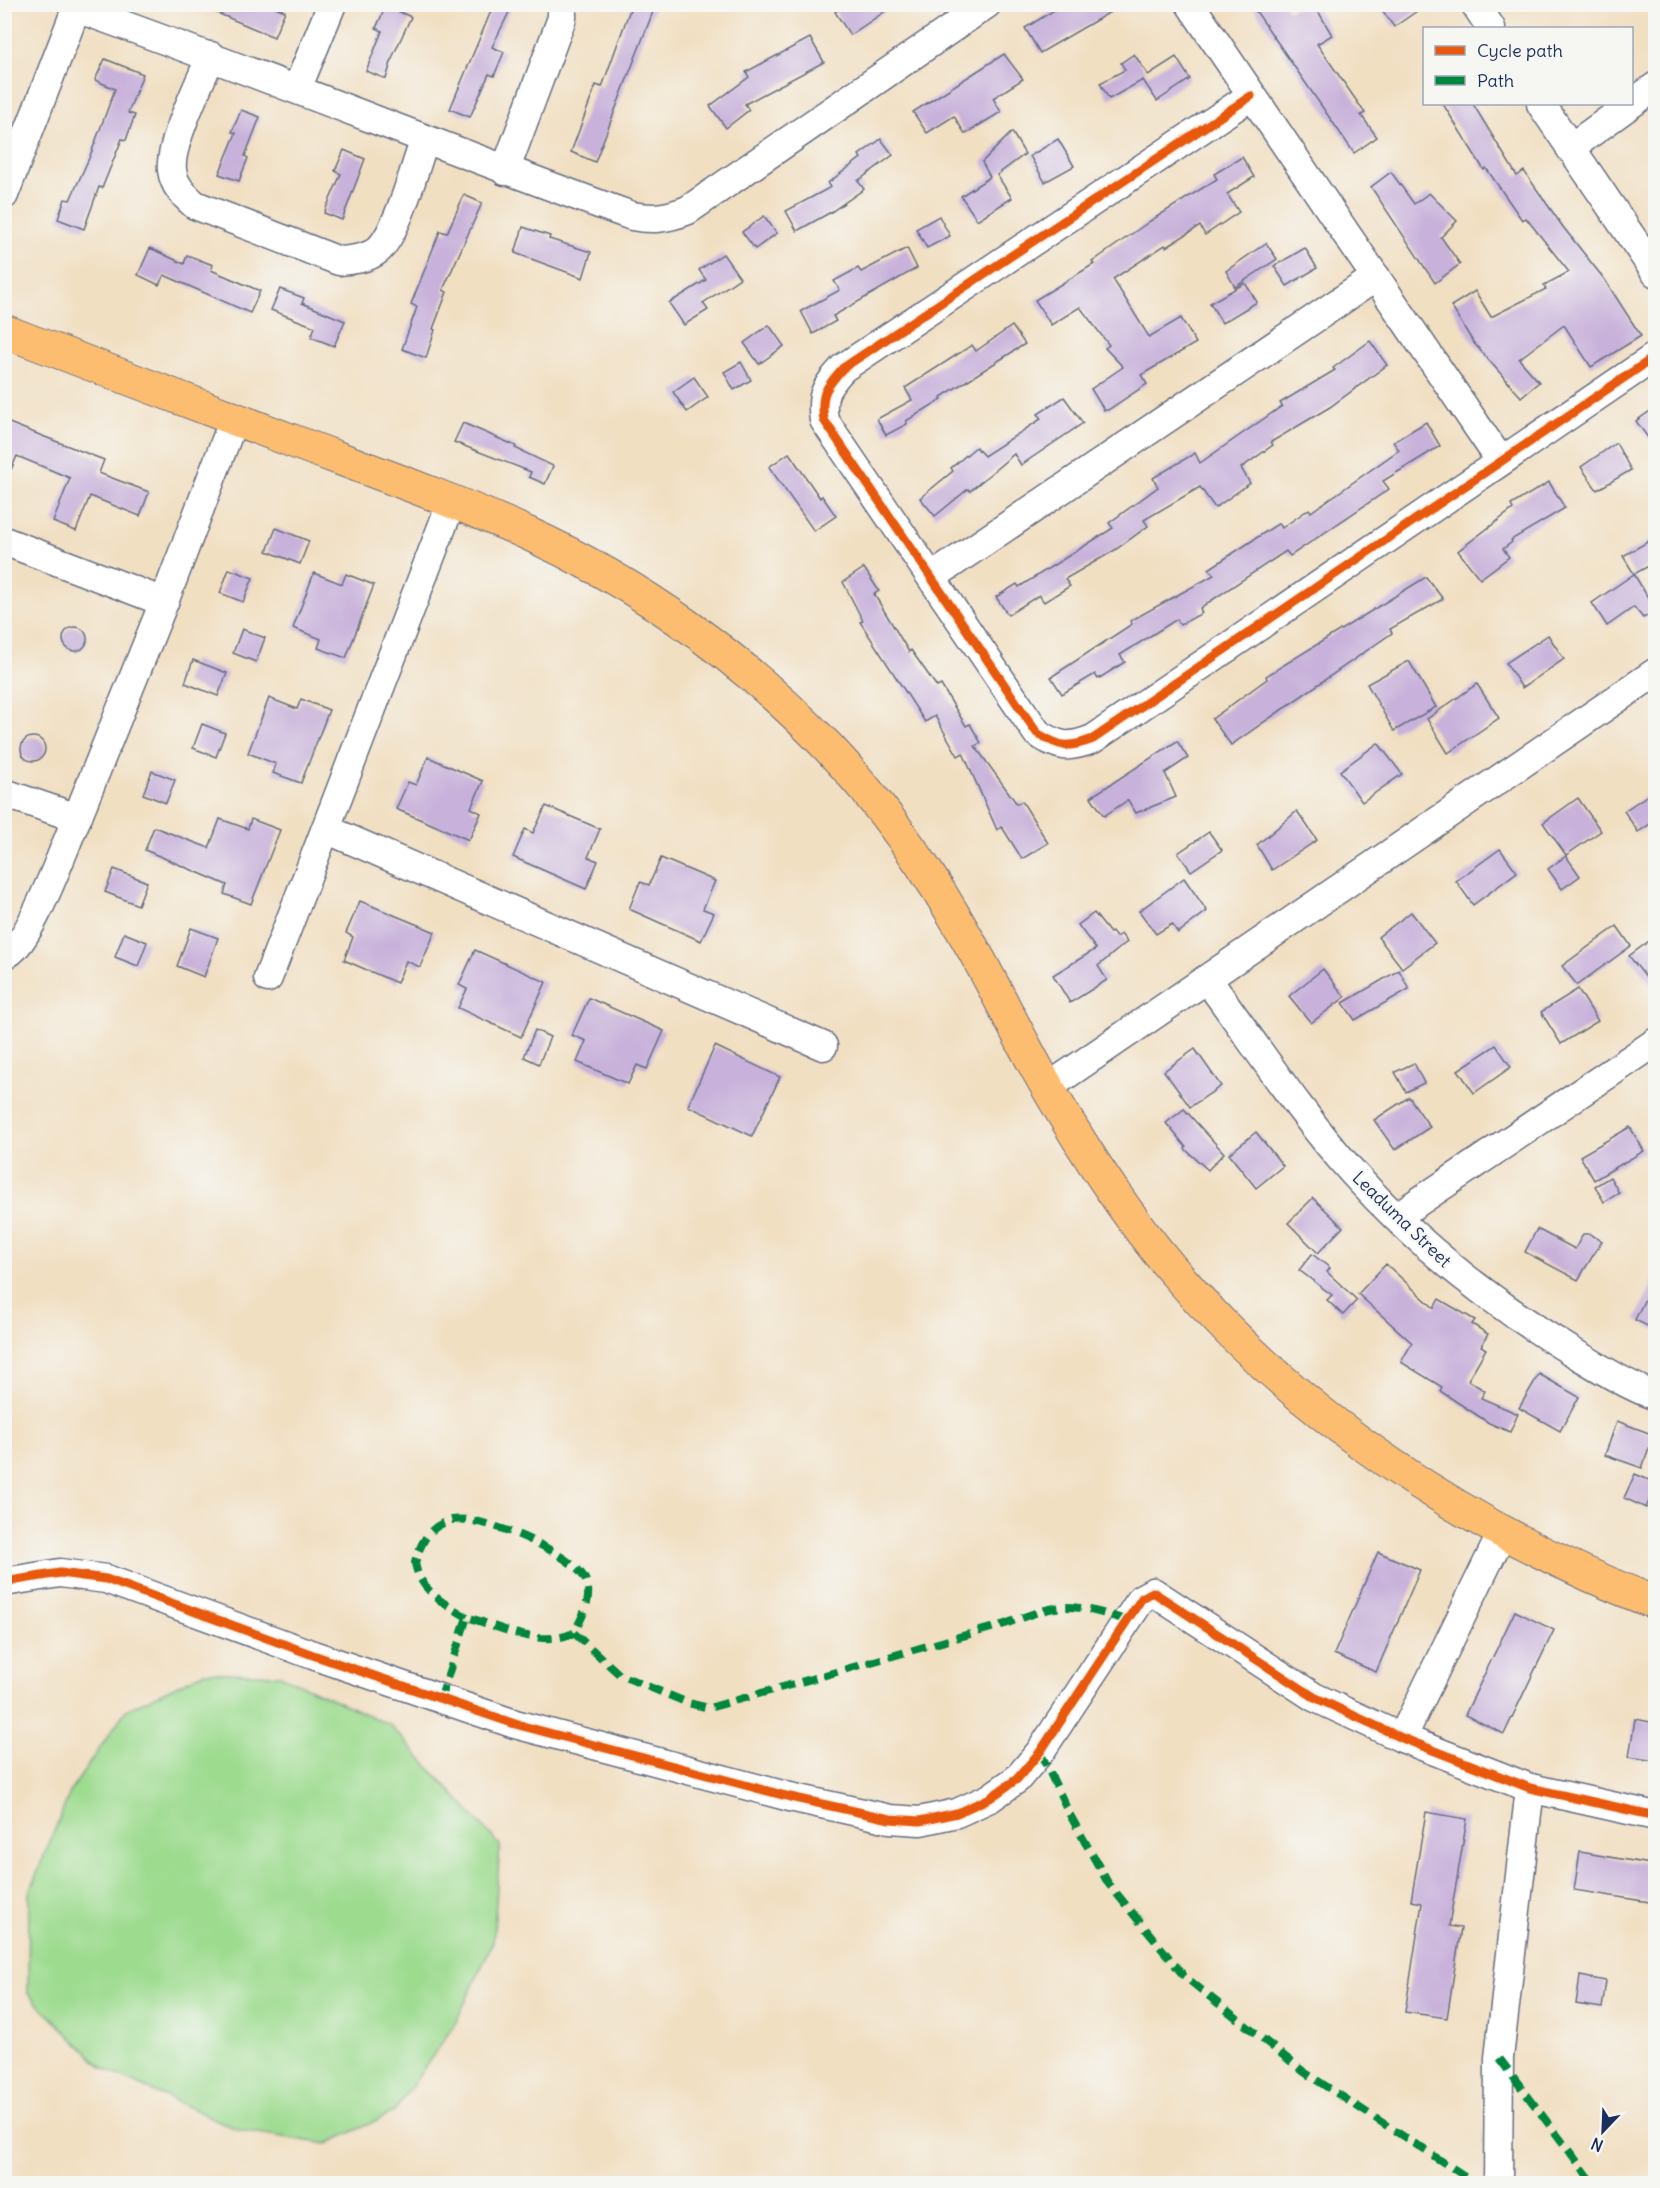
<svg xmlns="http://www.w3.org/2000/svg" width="1660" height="2188" viewBox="0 0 1660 2188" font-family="Delius,sans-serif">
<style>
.green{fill:#9ddb8f;stroke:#5c8576;stroke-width:1.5}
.building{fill:#c8b1da}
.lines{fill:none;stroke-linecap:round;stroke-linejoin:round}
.minor-casing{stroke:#666d81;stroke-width:31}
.major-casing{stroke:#666d81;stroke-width:35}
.minor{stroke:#fff;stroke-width:28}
.major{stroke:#fcbd6f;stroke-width:33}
.quiet{stroke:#00873e;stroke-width:8;stroke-dasharray:15 8;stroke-linecap:butt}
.cycleway-casing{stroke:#f6f6f2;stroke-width:13}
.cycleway{stroke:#e8590c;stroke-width:9}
.labels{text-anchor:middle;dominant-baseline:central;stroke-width:4.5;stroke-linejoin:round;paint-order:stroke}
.street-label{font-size:18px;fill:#1b2f5e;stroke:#f6f6f2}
</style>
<rect width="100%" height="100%" fill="#f6f6f2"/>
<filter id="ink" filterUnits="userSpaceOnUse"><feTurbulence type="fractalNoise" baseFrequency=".0167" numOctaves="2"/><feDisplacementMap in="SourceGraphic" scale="12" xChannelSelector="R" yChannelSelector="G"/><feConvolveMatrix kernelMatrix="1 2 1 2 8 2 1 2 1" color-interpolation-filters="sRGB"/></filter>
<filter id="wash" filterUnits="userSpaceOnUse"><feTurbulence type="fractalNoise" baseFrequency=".008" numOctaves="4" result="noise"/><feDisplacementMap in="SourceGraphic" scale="24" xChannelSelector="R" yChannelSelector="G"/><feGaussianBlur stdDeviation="1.35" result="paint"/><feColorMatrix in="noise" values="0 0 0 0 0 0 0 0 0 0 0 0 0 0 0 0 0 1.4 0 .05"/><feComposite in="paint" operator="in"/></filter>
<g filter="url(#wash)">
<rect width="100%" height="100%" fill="#f1dfc2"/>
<polygon class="green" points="205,1672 280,1675 390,1725 500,1845 493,1942 456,2022 394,2112 327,2144 239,2130 103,2068 28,1994 29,1893 71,1790 126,1710"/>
<g id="blocks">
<g class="building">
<polygon points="196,4 268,4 285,11 274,37"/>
<polygon points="494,4 513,4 492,47 504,52 494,76 489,74 470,117 450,109"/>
<polygon points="632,4 656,4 595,162 571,152 596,85 602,87"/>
<polygon points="847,4 896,4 850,35 835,12"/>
<polygon points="1064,4 1124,4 1040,53 1025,28"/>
<polygon points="1251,4 1284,4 1289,11 1299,4 1314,4 1332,35 1317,44 1365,113 1361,115 1377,137 1354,153"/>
<polygon points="1378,4 1427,4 1394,27"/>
<polygon points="386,6 411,17 393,56 386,79 366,71 382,31 376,28"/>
<polygon points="810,38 824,62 745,104 749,110 726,128 710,106 749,77 746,72"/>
<polygon points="1004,54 1023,79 993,98 1001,112 965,134 954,116 927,133 913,112"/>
<polygon points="1134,54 1148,75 1176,57 1190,79 1157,101 1143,80 1109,99 1100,83 1125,70 1121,63"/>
<polygon points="105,59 143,74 128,113 135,115 126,140 122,139 102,188 99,187 84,229 58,219 65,199 70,200 90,156 115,89 95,80"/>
<polygon points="1443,104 1473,104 1517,176 1524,171 1563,227 1605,280 1641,336 1591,367 1564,325 1519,359 1539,382 1521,397 1473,342 1451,306 1475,291 1491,317 1546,289 1544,285 1569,272 1526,218 1522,220 1486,168 1484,170"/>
<polygon points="241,110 260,117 245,156 248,158 239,181 219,174 236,133 232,132"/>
<polygon points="1012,132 1025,154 997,175 1012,198 977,220 961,196 990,177 982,162"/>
<polygon points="881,139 893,155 858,181 864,189 831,212 797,231 786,211 831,187 828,183 861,158 859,155"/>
<polygon points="1058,139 1074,166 1045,182 1030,156"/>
<polygon points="344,150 365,159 342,220 324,213 341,174 335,171"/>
<polygon points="1242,157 1254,177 1227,194 1239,212 1205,235 1200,226 1166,247 1165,245 1113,279 1149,337 1181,318 1196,343 1141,375 1147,384 1108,410 1104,410 1091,389 1123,367 1105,348 1109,345 1080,307 1051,325 1035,300 1094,264 1092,262 1150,221 1217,179 1214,174"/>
<polygon points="1391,172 1414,204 1429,193 1457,221 1441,237 1460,264 1435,283 1371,187"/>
<polygon points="464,195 482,203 443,290 447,292 433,329 435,330 426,358 402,349 417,307 411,304 440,231 447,233"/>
<polygon points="764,216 777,233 755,249 742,232"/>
<polygon points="939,216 950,236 927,248 916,229"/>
<polygon points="523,227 550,236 549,239 591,252 583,278 515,253"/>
<polygon points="1266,243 1277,259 1235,287 1226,271"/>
<polygon points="150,248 184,264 187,255 213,265 211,270 260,291 250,313 164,275 159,285 138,275"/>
<polygon points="907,248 917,268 833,316 836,321 813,334 801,311 840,290 834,281 858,268 861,272"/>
<polygon points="1305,248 1317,268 1287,286 1274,266"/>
<polygon points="723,254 740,278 703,303 708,310 684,325 669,303 706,280 699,270"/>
<polygon points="1245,283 1257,302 1222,323 1210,303"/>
<polygon points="280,289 304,298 302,303 345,321 334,346 311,337 315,327 271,310"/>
<polygon points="769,325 784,346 759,364 744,343"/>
<polygon points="1012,326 1025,344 941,397 942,399 906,421 907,424 886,435 877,419 912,400 905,388 972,345 976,351"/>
<polygon points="1370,341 1387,365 1330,407 1271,442 1273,445 1241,468 1250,483 1215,508 1200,487 1144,520 1148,526 1115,550 1065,579 1070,586 1044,602 1039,595 1008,615 996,597 1017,584 1019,587 1113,528 1109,523 1158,487 1153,478 1195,453 1200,463 1282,406 1280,403 1335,370 1333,368"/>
<polygon points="741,362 751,380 734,390 724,372"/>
<polygon points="694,377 708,397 687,412 673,392"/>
<polygon points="1064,397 1083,423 1021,465 1014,454 970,491 968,489 935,516 920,498 953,471 951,468 976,447 984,456 1041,419 1038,414"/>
<polygon points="1656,407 1656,449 1636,421"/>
<polygon points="4,421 104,460 99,473 149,492 140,516 90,496 76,531 53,522 70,478 17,456 4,486"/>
<polygon points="1426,422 1440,446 1383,481 1389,489 1290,556 1286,551 1200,608 1202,613 1180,625 1177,619 1120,655 1125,662 1098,679 1095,674 1062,694 1051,677 1132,624 1130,621 1214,575 1209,569 1279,523 1282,528 1309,509 1311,512 1399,450 1393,442"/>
<polygon points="463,423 516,446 515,448 553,466 545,484 529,477 531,472 454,442"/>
<polygon points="1616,443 1631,470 1597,490 1581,467"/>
<polygon points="789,453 820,498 822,496 836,516 814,531 769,467"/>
<polygon points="1549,482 1565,508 1511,540 1512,542 1503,549 1509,557 1480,579 1458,551 1513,509 1511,505"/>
<polygon points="276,528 309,541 300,564 267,551"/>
<polygon points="1656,537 1656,562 1634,574 1623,556"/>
<polygon points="864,568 879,591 874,594 909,652 911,650 937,687 941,685 966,726 970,724 981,743 975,746 1017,804 1022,801 1048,843 1022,859 1002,827 997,830 963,753 958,756 935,716 925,722 860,622 863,621 843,582"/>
<polygon points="229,569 253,578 243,602 220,593"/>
<polygon points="314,573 342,584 346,574 374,585 346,658 318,648 321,639 293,628"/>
<polygon points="1634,574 1656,611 1643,618 1634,607 1607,626 1592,603"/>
<polygon points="1426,577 1443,599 1390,629 1392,633 1231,745 1212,719 1267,679 1266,676"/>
<circle cx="75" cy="639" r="12"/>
<polygon points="242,629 265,638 256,662 233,653"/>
<polygon points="1548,635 1564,659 1522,688 1506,663"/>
<polygon points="193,660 227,673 218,696 185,683"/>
<polygon points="1409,661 1436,707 1394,731 1367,684"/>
<polygon points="1477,684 1499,718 1448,753 1427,719"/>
<polygon points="269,698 297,709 301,699 329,710 301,783 273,773 276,764 248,753"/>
<polygon points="202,724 225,733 216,757 193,748"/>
<circle cx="33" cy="749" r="12"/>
<polygon points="1177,741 1188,758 1165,773 1176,797 1136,813 1128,800 1104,816 1091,797"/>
<polygon points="1378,743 1402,774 1362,802 1340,771"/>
<polygon points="428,757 483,781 471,808 481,813 469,840 396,809 408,782 416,785"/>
<polygon points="152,771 175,780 166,803 143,794"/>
<polygon points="1648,795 1656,806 1656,820 1638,832 1624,811"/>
<polygon points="1578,798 1601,831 1566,855 1543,823"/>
<polygon points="546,806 600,829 588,857 598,861 586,889 513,857 525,829 533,833"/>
<polygon points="1297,811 1317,840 1272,870 1257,845"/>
<polygon points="220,819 248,829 251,819 280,830 251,904 224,894 227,885 145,850 154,827 209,848"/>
<polygon points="1209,832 1222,850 1191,871 1178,853"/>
<polygon points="1500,849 1517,872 1473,905 1456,881"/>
<polygon points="1566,856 1580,876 1562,889 1548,869"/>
<polygon points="661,858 715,881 703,909 714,913 701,941 629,909 640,882 649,885"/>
<polygon points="114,869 147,882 138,905 105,892"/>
<polygon points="1184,878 1207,911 1178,933 1172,924 1156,934 1139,911"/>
<polygon points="360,901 435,932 420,967 406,961 397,983 344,960 353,937 346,933"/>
<polygon points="1411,912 1435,943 1402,968 1378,937"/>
<polygon points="1094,913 1110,933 1112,932 1116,937 1121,934 1127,942 1098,966 1107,980 1070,1003 1053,975 1096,949 1078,925"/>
<polygon points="1617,926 1631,946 1577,985 1562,966"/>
<polygon points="191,928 218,938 204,977 177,966"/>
<polygon points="124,933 147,942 138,966 115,957"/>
<polygon points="1656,936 1656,990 1629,956"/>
<polygon points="475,950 546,982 521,1037 458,1008 467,989 459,985"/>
<polygon points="1323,969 1345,997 1311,1023 1289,996"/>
<polygon points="1399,970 1409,989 1355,1020 1343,1003"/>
<polygon points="1578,989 1598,1021 1561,1044 1541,1012"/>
<polygon points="589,998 664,1031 647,1069 637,1065 628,1084 577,1062 586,1041 572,1035"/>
<polygon points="535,1030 550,1037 539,1064 524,1057"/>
<polygon points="1496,1045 1511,1067 1474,1093 1458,1070"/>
<polygon points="715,1046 780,1077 752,1136 688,1106"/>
<polygon points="1195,1049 1221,1086 1190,1107 1164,1071"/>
<polygon points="1414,1063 1424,1083 1406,1092 1395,1072"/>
<polygon points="1409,1097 1430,1127 1395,1150 1374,1120"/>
<polygon points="1184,1109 1224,1153 1208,1170 1185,1149 1186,1147 1166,1123"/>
<polygon points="1630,1127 1644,1151 1594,1180 1580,1156"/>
<polygon points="1256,1132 1283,1166 1256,1188 1229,1154"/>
<polygon points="1610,1177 1619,1193 1604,1202 1595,1186"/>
<polygon points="1313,1198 1343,1227 1318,1253 1288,1223"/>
<polygon points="1537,1229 1575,1249 1583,1234 1590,1234 1602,1241 1578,1280 1525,1252"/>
<polygon points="1312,1254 1330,1268 1327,1272 1357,1300 1343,1315 1327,1300 1332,1295 1299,1270"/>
<polygon points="1386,1264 1434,1308 1439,1299 1475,1320 1472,1324 1488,1334 1481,1346 1486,1349 1468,1380 1485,1391 1481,1398 1518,1414 1510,1432 1489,1423 1440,1391 1442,1387 1401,1362 1412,1343 1358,1294"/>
<polygon points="1656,1276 1656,1330 1635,1320"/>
<polygon points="1539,1374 1579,1397 1560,1431 1519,1408"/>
<polygon points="1617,1421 1654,1435 1642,1468 1605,1455"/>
<polygon points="1635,1474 1656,1483 1646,1508 1624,1498"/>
<polygon points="1378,1552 1420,1570 1376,1672 1334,1654"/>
<polygon points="1515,1611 1554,1630 1504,1734 1465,1715"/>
<polygon points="1635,1719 1656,1723 1656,1761 1629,1757"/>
<polygon points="1426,1812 1467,1819 1449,1926 1461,1928 1447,2018 1405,2012 1422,1903 1411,1901"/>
<polygon points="1580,1852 1656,1865 1656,1903 1574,1890"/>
<polygon points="1580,1976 1606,1981 1602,2008 1576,2004"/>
</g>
</g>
</g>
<g filter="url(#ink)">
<use href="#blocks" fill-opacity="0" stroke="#666d81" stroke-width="1.5"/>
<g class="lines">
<defs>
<g id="minor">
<polyline points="1190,4 1500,460"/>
<polyline points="1475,4 1491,28"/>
<path d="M76,8C263,74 445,149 632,216C653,220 668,218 688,210L987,4"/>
<path d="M211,56C200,83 169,144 172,170C174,186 184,195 195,205L339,261C352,260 367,259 378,250C398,232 415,166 425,139"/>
<polyline points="297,89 332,4"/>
<path d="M1251,96L843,368C826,387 820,394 824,420L1037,733C1060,747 1067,749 1093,739L1656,356"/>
<polyline points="1541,104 1656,273"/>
<polyline points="1570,148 1656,86"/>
<polyline points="505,171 562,18 562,4"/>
<polyline points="4,195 78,4"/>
<polyline points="4,541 164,602"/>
<polyline points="932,577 1376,277"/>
<polyline points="4,793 77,818 164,602 234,419"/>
<polyline points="326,829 823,1046"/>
<path d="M4,955C29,949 65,844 77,818"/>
<polyline points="268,978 452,501"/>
<path d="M1207,979C1255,1044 1300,1114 1354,1174C1417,1244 1492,1303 1571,1351C1598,1367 1626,1385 1656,1396"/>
<polyline points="1047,1088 1656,672"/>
<polyline points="1396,1217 1656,1042"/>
<polyline points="4,1582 60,1573 106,1579 313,1655 515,1724 790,1797 890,1819 920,1821 957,1813 990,1798 1017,1779 1040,1752 1142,1598 1153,1592 1314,1697 1402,1738 1530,1788 1656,1816"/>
<polyline points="1402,1738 1502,1533"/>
<polyline points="1498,2184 1499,2058 1530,1788"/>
</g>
<path id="major" d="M4,331C102,368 200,406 298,443C375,472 453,500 529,534C640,585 742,658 827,746C884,806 932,875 972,947C999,994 1021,1043 1049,1090C1085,1152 1125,1214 1171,1268C1299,1419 1472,1531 1656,1603"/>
</defs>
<use href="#minor" class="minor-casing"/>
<use href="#major" class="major-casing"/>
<use href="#minor" class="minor"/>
<use href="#major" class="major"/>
<g class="quiet">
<path d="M574,1633L620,1675L688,1703L709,1708L1005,1624C1063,1602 1066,1602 1126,1620"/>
<path d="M440,1700L467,1617C499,1627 541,1648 574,1633C582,1617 593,1599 586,1581C575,1553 480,1514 452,1520C430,1525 420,1543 415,1563C420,1591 443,1603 467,1617"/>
<polyline points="1040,1752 1070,1815 1108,1883 1184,1976 1304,2072 1477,2184"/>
<polyline points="1499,2058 1594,2184"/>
</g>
<defs>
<g id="cycleway">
<path d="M1251,96L843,368C826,387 820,394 824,420L1037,733C1060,747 1067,749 1093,739L1656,356"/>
<polyline points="4,1582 60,1573 106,1579 313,1655 515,1724 790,1797 890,1819 920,1821 957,1813 990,1798 1017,1779 1040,1752 1142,1598 1153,1592 1314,1697 1402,1738 1530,1788 1656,1816"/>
</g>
</defs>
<use href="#cycleway" class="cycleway-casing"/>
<use href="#cycleway" class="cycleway"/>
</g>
</g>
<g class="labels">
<g class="street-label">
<text transform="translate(1402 1219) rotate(44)">Leaduma Street</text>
</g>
</g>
<rect width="1660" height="2188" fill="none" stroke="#f6f6f2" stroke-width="24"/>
<rect x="1423" y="27" width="210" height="78" fill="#f6f6f2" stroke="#9ea6b7" stroke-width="1.5"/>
<rect x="1435" y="46" width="30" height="9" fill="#e8590c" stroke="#9ea6b7" stroke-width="1.5"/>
<text x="1477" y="57" font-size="18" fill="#1b2f5e">Cycle path</text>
<rect x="1435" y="76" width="30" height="9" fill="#00873e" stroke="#9ea6b7" stroke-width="1.5"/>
<text x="1477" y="87" font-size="18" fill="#1b2f5e">Path</text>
<g transform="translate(1603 2131) rotate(203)" stroke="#f6f6f2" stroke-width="4.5" paint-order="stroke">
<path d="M0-4.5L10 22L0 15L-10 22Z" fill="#1b2f5e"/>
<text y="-9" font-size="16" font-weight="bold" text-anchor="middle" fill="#1b2f5e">N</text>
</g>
</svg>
